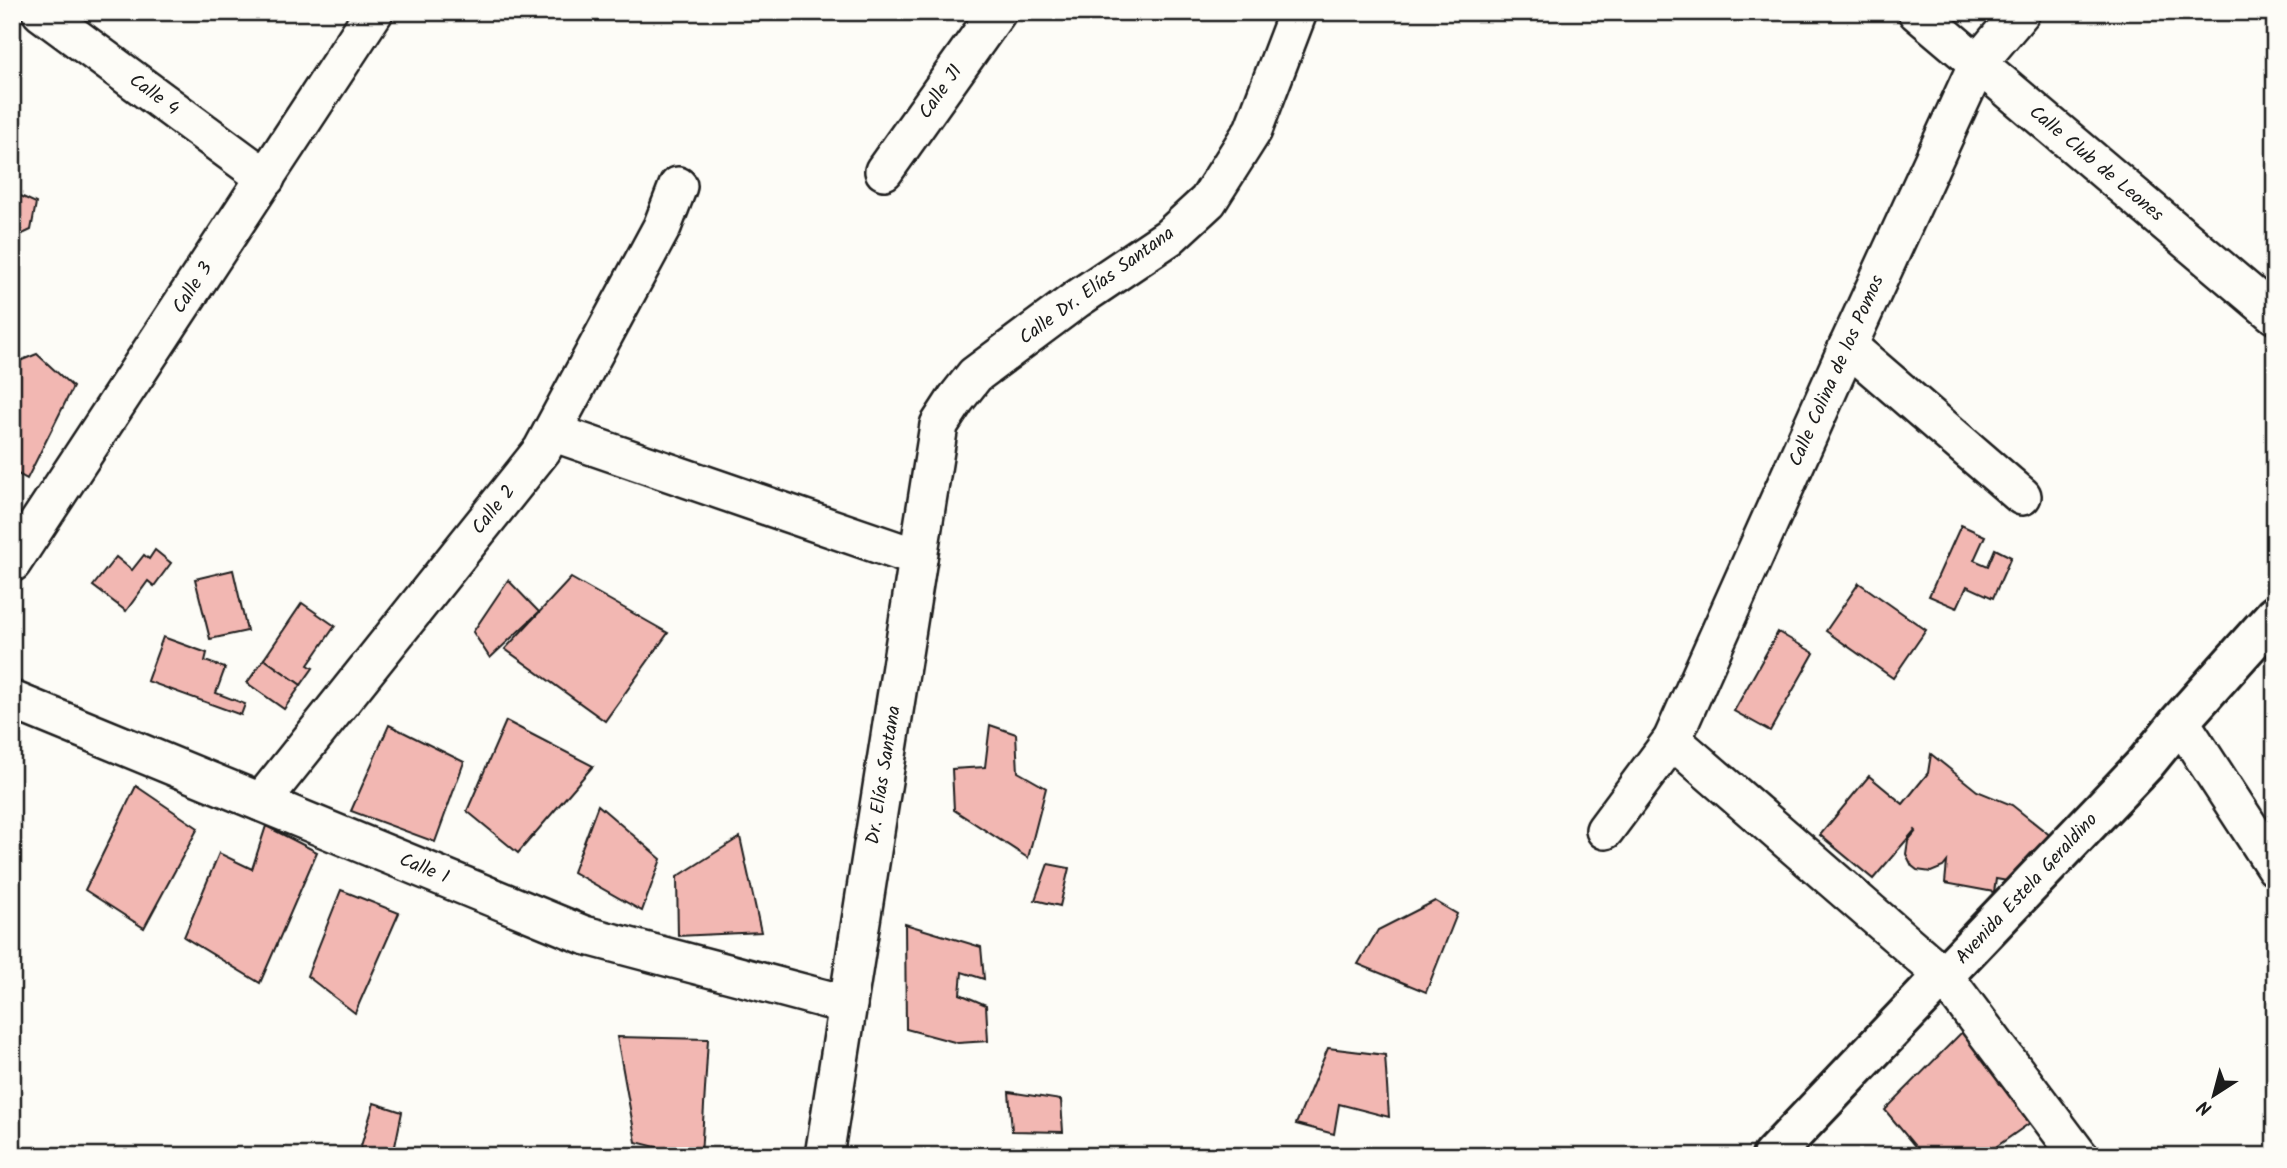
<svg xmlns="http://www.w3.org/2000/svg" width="2287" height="1168" viewBox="0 0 2287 1168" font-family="Kalam,sans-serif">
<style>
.building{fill:#f2b7b2;stroke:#1c1c1c;stroke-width:2}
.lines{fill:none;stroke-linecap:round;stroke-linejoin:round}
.street-casing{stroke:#1c1c1c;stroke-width:42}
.secondary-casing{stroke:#1c1c1c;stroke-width:44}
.street{stroke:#fdfcf7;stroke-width:37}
.secondary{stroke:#fdfcf7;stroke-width:38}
.labels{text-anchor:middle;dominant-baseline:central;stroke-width:5;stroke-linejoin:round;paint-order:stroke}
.street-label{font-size:19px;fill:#1c1c1c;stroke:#fdfcf7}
</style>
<rect width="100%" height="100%" fill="#fdfcf7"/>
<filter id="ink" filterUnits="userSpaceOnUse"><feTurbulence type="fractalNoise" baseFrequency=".0143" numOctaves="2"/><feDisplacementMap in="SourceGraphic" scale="14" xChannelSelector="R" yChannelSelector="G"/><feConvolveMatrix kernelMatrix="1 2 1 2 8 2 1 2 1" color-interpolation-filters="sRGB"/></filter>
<g filter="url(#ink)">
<g class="building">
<polygon points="12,192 36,203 31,230 12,239"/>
<polygon points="37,354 73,387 27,479 12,471 12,364"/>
<polygon points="1961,525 1985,536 1974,560 1988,566 1995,549 2011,557 1993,598 1967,586 1957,608 1929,596"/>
<polygon points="155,550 171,563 154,586 148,581 126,611 93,586 116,557 132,570 144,555 149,559"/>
<polygon points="233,570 247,631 210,639 195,579"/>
<polygon points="571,578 668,633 605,721 505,649"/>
<polygon points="508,580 539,612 490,658 473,632"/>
<polygon points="1859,583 1926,630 1893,678 1826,631"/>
<polygon points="302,603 335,626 308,665 313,668 301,685 264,659"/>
<polygon points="1778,632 1814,653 1770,731 1734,711"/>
<polygon points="163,637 207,653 205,661 225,668 216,693 245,704 241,715 147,681"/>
<polygon points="264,659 301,685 284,709 247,683"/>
<polygon points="506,721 593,766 518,853 467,811"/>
<polygon points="389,725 464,762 435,842 351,811"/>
<polygon points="990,725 1016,734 1018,772 1046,788 1028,858 954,810 952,769 985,767"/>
<polygon points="1931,754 1977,791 2012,805 2052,837 2024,884 1996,879 1994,892 1945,883 1947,862 1943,867 1931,872 1917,870 1912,866 1906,854 1908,841 1916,831 1915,830 1873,879 1820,835 1869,776 1903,804 1928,773"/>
<polygon points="136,786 198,828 144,928 85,890"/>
<polygon points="598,805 661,859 642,911 573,872"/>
<polygon points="266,826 317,852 260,983 184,937 219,853 252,869"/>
<polygon points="740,837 761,932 678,936 677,877"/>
<polygon points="1048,864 1069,868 1060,906 1035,900"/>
<polygon points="341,890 399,913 355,1013 307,976"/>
<polygon points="1435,901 1457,914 1426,992 1358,964 1378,930"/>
<polygon points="905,924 981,947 984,979 962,972 960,994 986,1005 988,1041 958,1043 906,1029"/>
<polygon points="1967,1027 2034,1120 1983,1156 1923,1156 1885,1110"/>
<polygon points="617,1037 708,1039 701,1156 691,1156 636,1142"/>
<polygon points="1328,1048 1385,1055 1389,1117 1339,1104 1334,1134 1296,1124"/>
<polygon points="1009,1092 1061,1100 1063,1132 1012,1131"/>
<polygon points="374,1103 402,1112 393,1156 358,1156"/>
</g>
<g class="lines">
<defs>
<g id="street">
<polyline points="41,12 266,178"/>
<polyline points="1917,12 2275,315"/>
<polyline points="884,171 997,12"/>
<polyline points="1848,346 2022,496"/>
<polyline points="552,432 918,558"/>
<polyline points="12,563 374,12"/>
<polyline points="12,700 584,935 848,1005"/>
<polyline points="2180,721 2275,867"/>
<polyline points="1672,740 1944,976 2079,1156"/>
<polyline points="261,802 542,450 662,227 678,186"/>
<polyline points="1605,830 1672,740 1848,346 1978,63 2021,12"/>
<polyline points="824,1156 939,425 956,399 975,375 1077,299 1169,237 1208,201 1253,130 1298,12"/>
</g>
<polyline id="secondary" points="1772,1156 2145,764 2180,721 2275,615"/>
</defs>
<use href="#street" class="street-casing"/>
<use href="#secondary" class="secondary-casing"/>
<use href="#street" class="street"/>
<use href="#secondary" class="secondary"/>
</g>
</g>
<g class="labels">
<g class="street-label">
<text transform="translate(941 92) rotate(-55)">Calle J1</text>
<text transform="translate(154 95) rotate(36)">Calle 4</text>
<text transform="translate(2096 164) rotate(40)">Calle Club de Leones</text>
<text transform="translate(1097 286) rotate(-36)">Calle Dr. Elías Santana</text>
<text transform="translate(193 288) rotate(-57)">Calle 3</text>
<text transform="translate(1837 371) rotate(-66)">Calle Colina de los Pomos</text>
<text transform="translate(494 510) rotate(-51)">Calle 2</text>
<text transform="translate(884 775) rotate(-81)">Dr. Elías Santana</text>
<text transform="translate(424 869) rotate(22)">Calle 1</text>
<text transform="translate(2027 889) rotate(-47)">Avenida Estela Geraldino</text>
</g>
</g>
<rect width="2287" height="1168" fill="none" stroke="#fdfcf7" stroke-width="42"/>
<rect x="21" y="21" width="2245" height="1126" fill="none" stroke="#1c1c1c" stroke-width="2.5" filter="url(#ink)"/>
<g transform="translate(2214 1095) rotate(216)" stroke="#fdfcf7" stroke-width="5" paint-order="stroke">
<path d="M0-5L12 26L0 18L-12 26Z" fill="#1c1c1c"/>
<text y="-10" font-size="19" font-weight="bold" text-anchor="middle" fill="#1c1c1c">N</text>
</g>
</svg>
